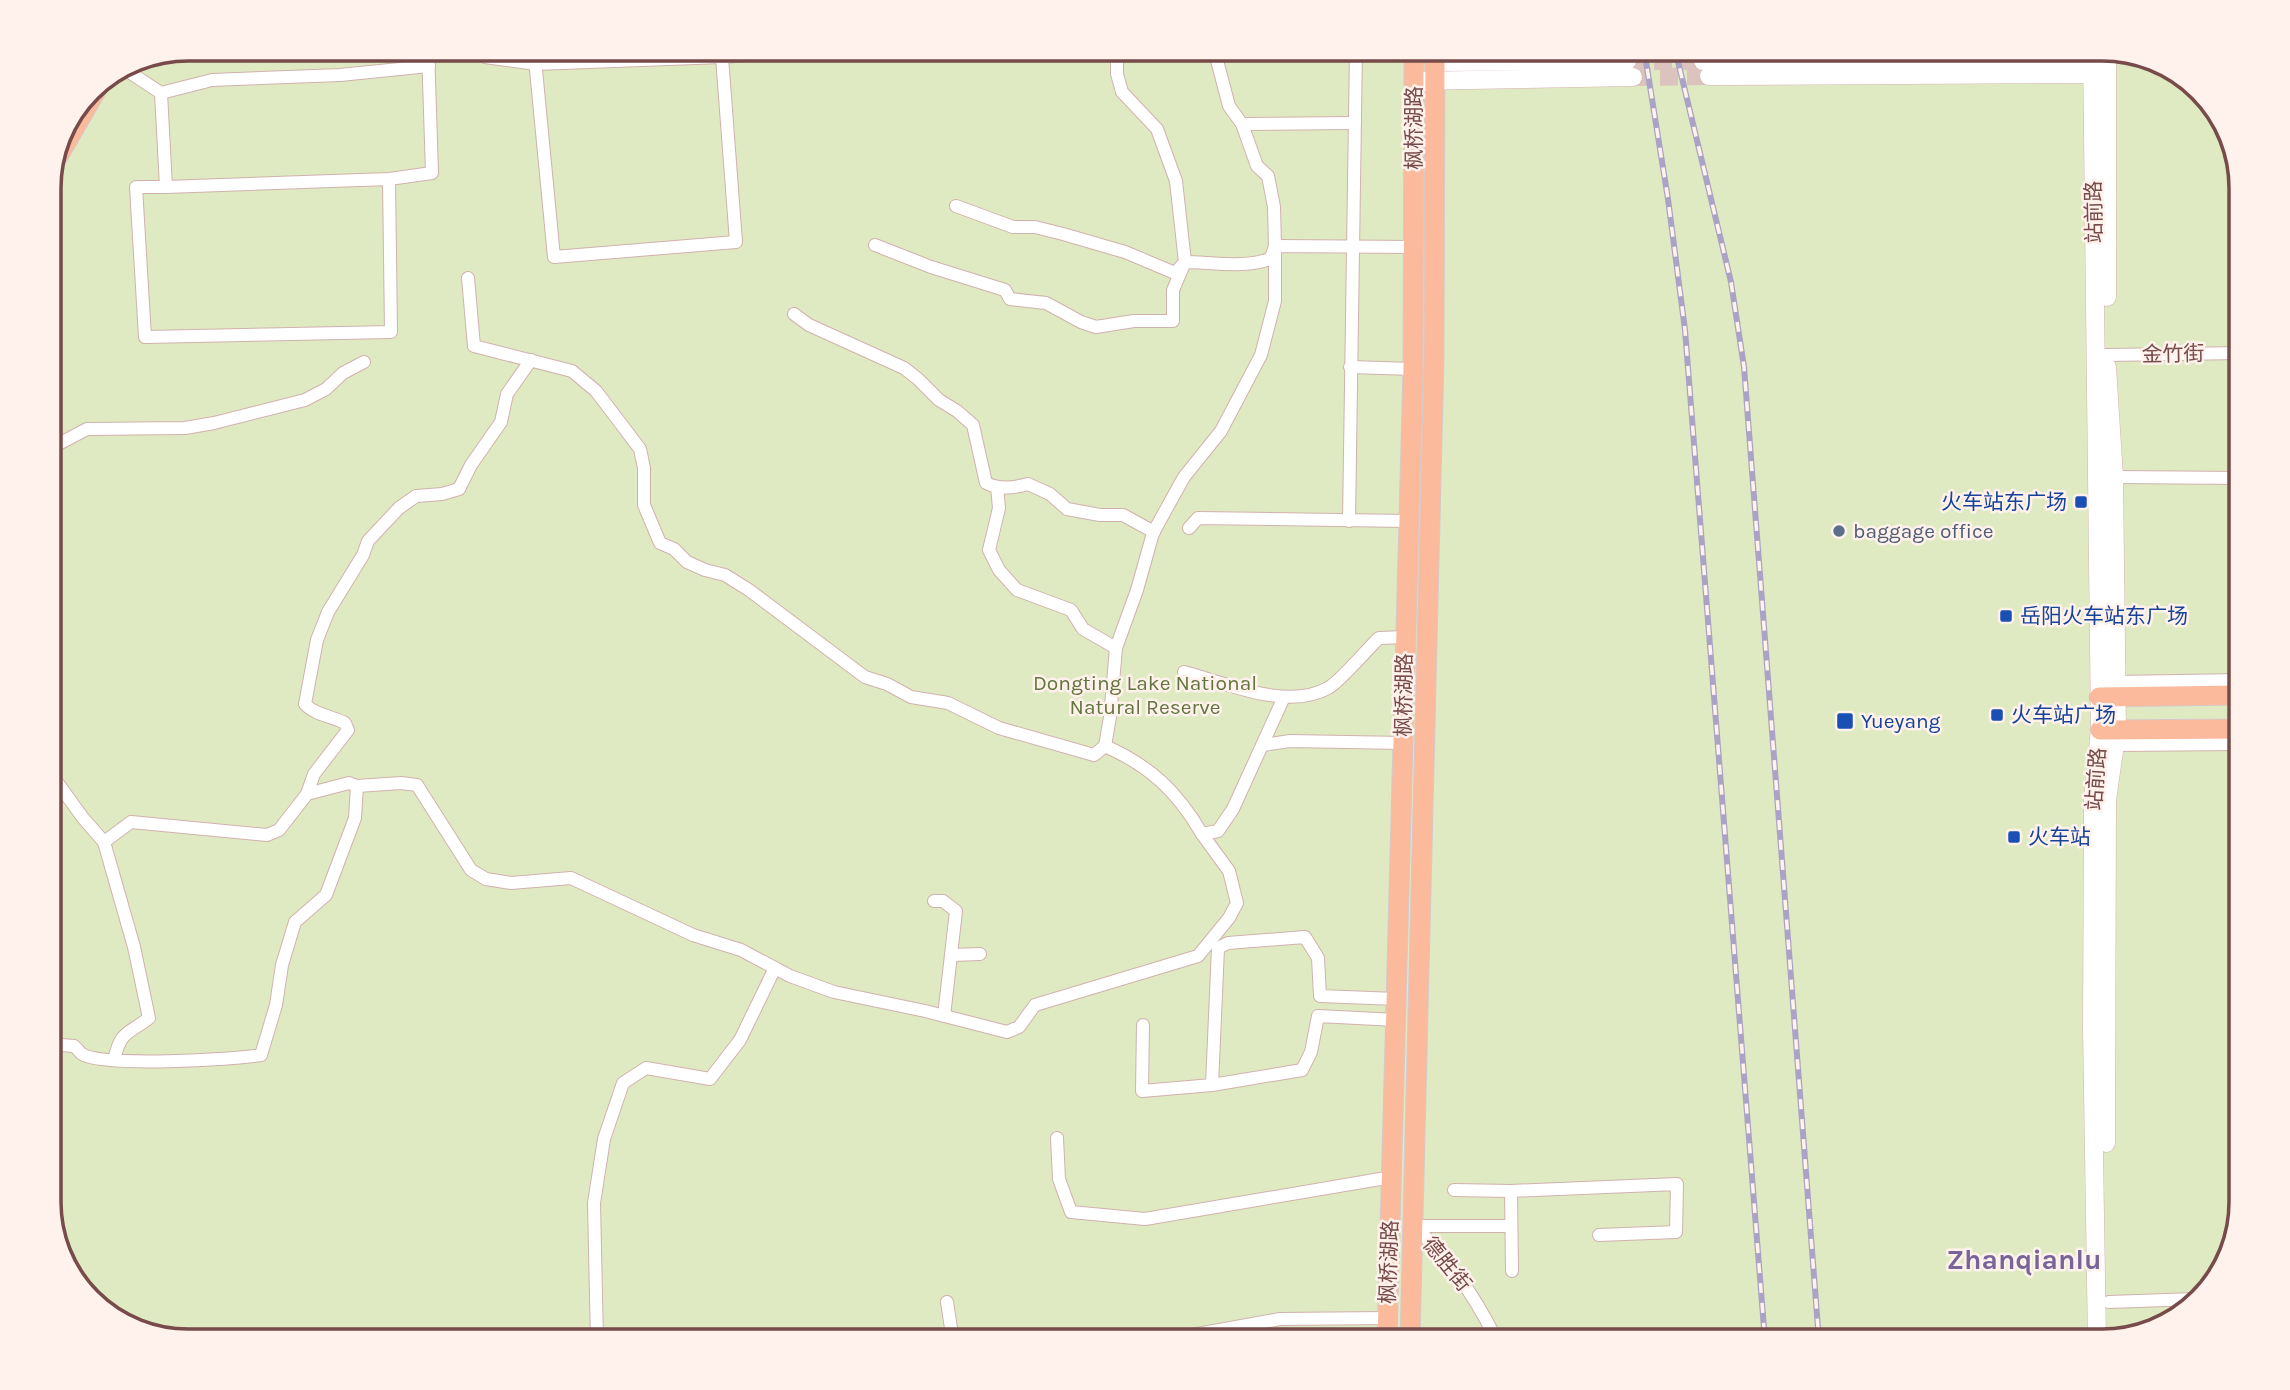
<svg xmlns="http://www.w3.org/2000/svg" width="2290" height="1390" viewBox="0 0 2290 1390" font-family="Karla,'Noto Sans SC',sans-serif">
<style>
.green{fill:#dfeac3}
.lines{fill:none;stroke-linecap:round;stroke-linejoin:round}
.secondary-tunnel{stroke:#dbc4be;stroke-width:18;stroke-dasharray:18 9;stroke-linecap:butt}
.minor-casing{stroke:#d0b2ad;stroke-width:14}
.tertiary-casing{stroke:#d0b2ad;stroke-width:16}
.secondary-casing{stroke:#d6b2ad;stroke-width:19}
.primary-casing{stroke:#d6c9c8;stroke-width:21}
.minor{stroke:#fff;stroke-width:12}
.tertiary{stroke:#fff;stroke-width:14}
.secondary{stroke:#fff;stroke-width:18}
.primary{stroke:#fcba9c;stroke-width:19}
.rail-casing{stroke:#aba3c6;stroke-width:6}
.rail{stroke:#fff1eb;stroke-width:3.5;stroke-dasharray:10;stroke-linecap:butt}
.transit-dot{fill:#1a4fb4;stroke:#fff1eb;stroke-width:2.5}
.service-dot{fill:#5c6f8a;stroke:#fff1eb;stroke-width:2.5}
.labels{text-anchor:middle;dominant-baseline:central;stroke-width:5;stroke-linejoin:round;paint-order:stroke}
.street-label{font-size:21px;fill:#764b49;stroke:#fff1eb}
.transit-label{font-size:21px;fill:#164399;stroke:#fff1eb;text-anchor:start}
.service-label{font-size:21px;fill:#4e5e75;stroke:#fff1eb;text-anchor:start}
.park-label{font-size:21px;fill:#60763e;stroke:#fff1eb}
.district-label{font-size:28px;font-weight:bold;fill:#776599;stroke:#fff1eb}
.rim{fill:none;stroke:#764b49;stroke-width:3.5}
</style>
<rect width="100%" height="100%" fill="#fdece5"/>
<polygon class="green" points="188,49 2102,49 2172,68 2222,118 2241,179 2241,1202 2222,1272 2172,1322 2102,1341 188,1341 118,1322 68,1272 49,1211 49,179 60,134 90,89 135,59"/>
<g class="lines">
<g class="secondary-tunnel">
<polyline points="1627,61 1703,61"/>
<polyline points="1633,77 1709,76"/>
</g>
<defs>
<g id="minor">
<polyline points="534,49 554,257 736,242 722,57 763,54 762,49"/>
<polyline points="1214,49 1229,106 1242,124 1355,123"/>
<polyline points="485,57 536,64 722,57"/>
<polyline points="123,68 161,93 166,187 389,179 432,173 428,49"/>
<polyline points="161,93 212,80 340,75 429,66"/>
<polyline points="166,187 136,187 145,337 391,332 389,179"/>
<path d="M956,206L1013,227H1035L1063,234L1125,252L1175,273L1185,262C1209,262 1249,269 1271,258L1275,246L1274,207L1268,176L1257,166L1242,124"/>
<polyline points="875,245 931,267 1005,290 1010,299 1046,303 1081,322 1096,327 1134,321 1173,321 1173,290 1185,262 1176,181 1157,129 1122,92 1117,74 1117,57 1148,49"/>
<path d="M468,278L474,346L572,371L596,391L640,449L644,468V505L660,543L674,549L687,562L705,570L725,575L749,590L865,677L887,684L911,697L948,703L999,728L1094,755L1105,746C1150,766 1177,791 1202,834L1218,831L1233,809L1284,697"/>
<path d="M794,314L809,325L904,368L918,379L939,400L957,411L973,425L986,483C1000,490 1014,488 1028,484L1050,494L1067,509L1100,515H1123L1154,532"/>
<polyline points="2106,355 2241,353"/>
<polyline points="1350,367 1413,369"/>
<polyline points="49,449 87,429 185,428 214,423 305,400 326,389 343,373 364,362"/>
<polyline points="2114,477 2241,478"/>
<polyline points="997,487 999,508 989,550 999,570 1017,590 1071,610 1083,629 1116,648"/>
<polyline points="1349,521 1356,49"/>
<polyline points="1189,528 1198,518 1409,521"/>
<path d="M1184,672C1226,683 1288,711 1328,688C1340,682 1367,649 1379,638L1406,637"/>
<polyline points="1263,745 1290,741 1403,743"/>
<polyline points="1105,746 1110,717 1116,648 1137,590 1153,533 1184,477 1221,431 1261,355 1275,301 1275,246 1413,247"/>
<polyline points="49,771 83,818 104,842"/>
<polyline points="357,786 401,783 417,785 471,870 486,879 511,883 571,878 693,935 741,950 790,976 834,992 925,1011 1007,1032 1019,1027 1035,1005 1198,956 1229,918 1237,903 1229,871 1202,834"/>
<path d="M307,794L314,774L348,730L345,723C331,716 315,715 305,704L317,640L328,612L363,555L368,541L399,508L416,496L442,494L459,489L471,465L501,422L507,394L531,360"/>
<polyline points="934,901 943,901 956,911 944,1016"/>
<polyline points="951,955 980,954"/>
<polyline points="1396,1020 1318,1016 1311,1052 1302,1070 1212,1085 1218,948 1228,943 1305,937 1318,958 1320,996 1396,999"/>
<polyline points="1143,1025 1142,1091 1212,1085"/>
<path d="M49,1044L74,1046C77,1048 79,1052 82,1054C102,1067 233,1060 261,1055L276,1005L282,965L295,922L326,895L355,818L357,786L349,783L307,794L279,830L267,835L131,822L104,842L134,947L149,1018C127,1035 121,1030 114,1060"/>
<polyline points="1057,1138 1059,1179 1071,1212 1145,1219 1392,1177"/>
<polyline points="1454,1190 1511,1191 1512,1271"/>
<polyline points="1511,1191 1677,1184 1676,1232 1599,1235"/>
<path d="M1414,1226C1450,1259 1476,1298 1497,1341"/>
<polyline points="1414,1226 1511,1226"/>
<polyline points="947,1302 953,1341"/>
<polyline points="2109,1302 2195,1299"/>
<polyline points="597,1341 594,1203 604,1139 623,1083 646,1068 710,1079 740,1040 775,968"/>
<polyline points="1178,1341 1192,1335 1280,1319 1388,1318"/>
</g>
<g id="tertiary">
<polyline points="2116,683 2241,681"/>
<polyline points="2115,744 2241,743"/>
</g>
<g id="secondary">
<polyline points="2092,49 2100,730 2093,799 2092,1029 2097,1341"/>
<polyline points="1703,61 2104,59"/>
<polyline points="1435,62 1627,61"/>
<polyline points="1709,76 2101,74"/>
<polyline points="1415,81 1633,77"/>
<polyline points="2107,297 2107,50"/>
<polyline points="2106,1143 2107,800 2117,730 2114,477 2107,367"/>
</g>
<g id="primary">
<polyline points="53,165 101,82"/>
<polyline points="2099,697 2241,695"/>
<polyline points="2100,730 2241,729"/>
<polyline points="1387,1341 1413,369 1414,49"/>
<polyline points="1410,1341 1434,357 1435,49"/>
</g>
</defs>
<use href="#minor" class="minor-casing"/>
<use href="#tertiary" class="tertiary-casing"/>
<use href="#secondary" class="secondary-casing"/>
<use href="#primary" class="primary-casing"/>
<use href="#minor" class="minor"/>
<use href="#tertiary" class="tertiary"/>
<use href="#secondary" class="secondary"/>
<use href="#primary" class="primary"/>
<defs>
<g id="rail">
<polyline points="1644,49 1668,199 1685,330 1765,1341"/>
<polyline points="1675,49 1731,282 1744,367 1819,1341"/>
</g>
</defs>
<use href="#rail" class="rail-casing"/>
<use href="#rail" class="rail"/>
</g>
<g class="transit-dot">
<rect x="2074" y="495" width="14" height="14" rx="3.5"/>
<rect x="1999" y="609" width="14" height="14" rx="3.5"/>
<rect x="1990" y="708" width="14" height="14" rx="3.5"/>
<rect x="1836" y="712" width="18" height="18" rx="3.5"/>
<rect x="2007" y="830" width="14" height="14" rx="3.5"/>
</g>
<circle class="service-dot" cx="1839" cy="531" r="7"/>
<g class="labels">
<g class="street-label">
<text transform="translate(1414 128) rotate(-90)">枫桥湖路</text>
<text transform="translate(2094 212) rotate(-91)">站前路</text>
<text transform="translate(2173 354) rotate(-1)">金竹街</text>
<text transform="translate(1404 695) rotate(-89)">枫桥湖路</text>
<text transform="translate(2096 779) rotate(-86)">站前路</text>
<text transform="translate(1389 1262) rotate(-88)">枫桥湖路</text>
<text transform="translate(1447 1264) rotate(51)">德胜街</text>
</g>
<g class="transit-label">
<text x="2067" y="502" text-anchor="end">火车站东广场</text>
<text x="2020" y="616">岳阳火车站东广场</text>
<text x="2011" y="715">火车站广场</text>
<text x="1861" y="721">Yueyang</text>
<text x="2028" y="837">火车站</text>
</g>
<g class="service-label">
<text x="1853" y="531">baggage office</text>
</g>
<g class="park-label">
<text x="1145" y="683">Dongting Lake National<tspan x="1145" dy="24">Natural Reserve</tspan></text>
</g>
<g class="district-label">
<text x="2024" y="1259">Zhanqianlu</text>
</g>
</g>
<path d="M0 0H2290V1390H0ZM188 61H2102A127 127 0 0 1 2229 188V1202A127 127 0 0 1 2102 1329H188A127 127 0 0 1 61 1202V188A127 127 0 0 1 188 61Z" fill="#fff1eb" fill-rule="evenodd"/>
<path class="rim" d="M188 61H2102A127 127 0 0 1 2229 188V1202A127 127 0 0 1 2102 1329H188A127 127 0 0 1 61 1202V188A127 127 0 0 1 188 61Z"/>
</svg>
